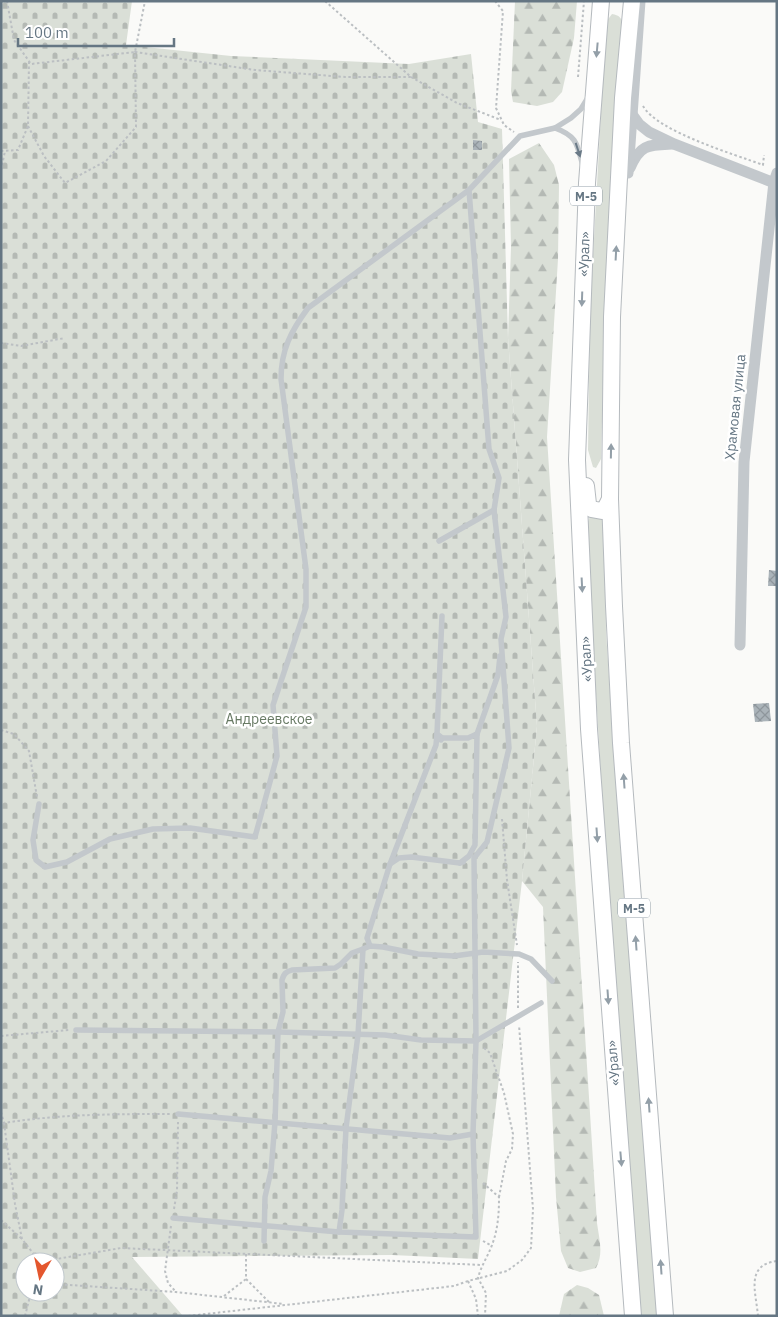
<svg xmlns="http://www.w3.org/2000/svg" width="778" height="1317" viewBox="0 0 778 1317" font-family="'IBM Plex Sans',sans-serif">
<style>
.green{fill:#dadfd7}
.forest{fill:url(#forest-firs)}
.cemetery{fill:url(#cemetery-stones);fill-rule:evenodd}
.building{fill:url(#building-cross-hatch)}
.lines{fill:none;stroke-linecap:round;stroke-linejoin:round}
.primary-casing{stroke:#b5babe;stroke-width:18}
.path{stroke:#bbbfc2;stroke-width:2;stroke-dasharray:2.5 2.5;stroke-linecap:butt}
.service{stroke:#c3c8cc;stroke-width:5.5}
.minor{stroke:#c3c8cc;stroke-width:11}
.primary{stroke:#fff;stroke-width:16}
.oneway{fill:#939fa8}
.oneway2{fill:#6a7a87}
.labels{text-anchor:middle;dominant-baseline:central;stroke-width:5;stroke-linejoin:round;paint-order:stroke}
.shield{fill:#fff;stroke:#939fa8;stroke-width:1}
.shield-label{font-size:12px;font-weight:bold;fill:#657683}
.street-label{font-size:14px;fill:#657683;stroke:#fff}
.park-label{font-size:14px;fill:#687a64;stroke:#fff}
</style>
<defs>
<pattern id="forest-firs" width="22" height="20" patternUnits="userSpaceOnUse" patternTransform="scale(1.25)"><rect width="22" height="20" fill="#dadfd7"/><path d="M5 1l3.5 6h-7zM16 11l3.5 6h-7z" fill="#b4b9b4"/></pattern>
<pattern id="cemetery-stones" width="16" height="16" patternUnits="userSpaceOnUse" patternTransform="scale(1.25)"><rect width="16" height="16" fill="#dadfd7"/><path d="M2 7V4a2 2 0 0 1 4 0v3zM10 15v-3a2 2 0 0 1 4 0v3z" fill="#b4b9b4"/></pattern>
<pattern id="building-cross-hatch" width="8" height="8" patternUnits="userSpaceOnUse" patternTransform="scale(1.25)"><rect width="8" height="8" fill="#aab3b9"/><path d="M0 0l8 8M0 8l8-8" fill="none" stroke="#8e969c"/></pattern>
</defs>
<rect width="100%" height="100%" fill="#fafaf8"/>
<g class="green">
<path d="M612,14C619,15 622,18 623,25L604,343L601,459L596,468L593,467L588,450L590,311L606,22Z"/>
<polygon points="590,516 601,517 605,529 606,632 620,841 658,1316 639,1316 613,975 586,528"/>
</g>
<g class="forest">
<polygon points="515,1 577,1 574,38 562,92 553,102 537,106 513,102 511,91"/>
<path d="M539,143L554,165L559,185L558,259L547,437L597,1223C599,1238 604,1254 596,1268L580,1272L568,1268L561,1251L556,1197L543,907L522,881L537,726L508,338L511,247L509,159Z"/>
<polygon points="577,1285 588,1288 599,1295 604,1316 559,1316 564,1294"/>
</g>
<path class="cemetery" d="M1,1H132L126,45L231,56L409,64L471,54L478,122L502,129L508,338L537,726L522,881L478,1259L392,1255L132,1257L183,1316H1ZM25,1262H55V1292H25Z"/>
<g class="building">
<polygon points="473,140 482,141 482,150 473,150"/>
<polygon points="769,570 777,571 777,586 768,586"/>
<polygon points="769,703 771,721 755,722 753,704"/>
</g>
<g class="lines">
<defs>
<g id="primary">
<polyline points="601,1 587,183 577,460 589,729 633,1316"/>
<polyline points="632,1 623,98 612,317 610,499 614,606 621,743 665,1316"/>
<polyline points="586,486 588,504 591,509 602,511 606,507 610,499"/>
</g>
</defs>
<use href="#primary" class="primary-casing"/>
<g class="path">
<polyline points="7,1 14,40 31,64 135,52 145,1"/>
<polyline points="495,1 503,11 496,108 504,125 514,132"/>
<polyline points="411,77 457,103 501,120"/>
<polyline points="578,77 584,1"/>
<path d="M643,106C658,132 734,154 763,165L764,155"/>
<polyline points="28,126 44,156 65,183 106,161 136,127 135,52 255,70 345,77 411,77 325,1"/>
<polyline points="1,151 18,150 28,126 29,61"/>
<polyline points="1,170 5,151"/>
<polyline points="1,343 21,346 65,338"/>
<polyline points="1,730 14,734 29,751 37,797"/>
<polyline points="502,819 507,880 517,945"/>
<polyline points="518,1008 518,962"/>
<polyline points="1,1036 69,1030"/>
<polyline points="484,1048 490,1053 504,1093 513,1134 512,1149 506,1161 499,1197"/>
<path d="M1,1112L4,1123C60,1114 115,1114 171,1114"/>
<polyline points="4,1123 15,1204 22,1239 39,1261"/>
<path d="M483,1183L499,1197C499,1214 498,1229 492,1245C488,1256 481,1266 478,1278L486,1293L485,1316"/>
<polyline points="174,1209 177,1191 178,1122"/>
<polyline points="1,1220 22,1239"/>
<polyline points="171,1226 165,1271 168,1283 176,1292"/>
<polyline points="483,1241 492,1246"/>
<polyline points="246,1254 246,1279 269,1302"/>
<polyline points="39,1262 121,1248 481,1265"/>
<polyline points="468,1281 476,1299 478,1316"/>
<polyline points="55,1284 176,1292 284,1304"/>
<polyline points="224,1296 246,1279"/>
<polyline points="25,1316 31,1292"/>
<polyline points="188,1316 454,1286 468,1281 507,1271 522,1260 531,1248 533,1209 519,1025"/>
<path d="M758,1316C756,1292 745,1265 777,1261"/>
</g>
<g class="service">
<path d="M555,128C577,136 577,144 583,166"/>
<polyline points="439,541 494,510"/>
<polyline points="442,616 437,734 442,738"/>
<polyline points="441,740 442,738 468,738 477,734"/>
<path d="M39,804L33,840L36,860L45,867L67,862L110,839L153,829L190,828L255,837L277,756L273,705L306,607V569L281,379C281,350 291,331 308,308L469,190"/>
<polyline points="460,863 469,856 475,845 477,734 498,675 500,656"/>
<polyline points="390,864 399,858 411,857 460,863 463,862"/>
<polyline points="370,946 367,938 390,864 436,745 437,734"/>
<polyline points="76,1030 278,1032 385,1035 421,1040 476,1041 541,1003"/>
<polyline points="178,1114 450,1138 473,1134"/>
<polyline points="173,1218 339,1232 476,1237 473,1134 476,1041 474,858 487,842 509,748 501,639 506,617 494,510 499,478 489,449 469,190 520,136 555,128 571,118 581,109 589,96"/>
<polyline points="339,1232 342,1210 346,1128 358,1035 363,949"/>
<path d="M264,1241L265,1197L271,1171L275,1122L278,1032L283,1012L282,980C284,973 286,972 292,970L335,968L341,964L352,953L363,949L370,946L383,947L418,954L454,956L483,952L519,954L531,959L552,981"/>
</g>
<g class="minor">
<polyline points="631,113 639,124 649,132 674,144 777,184"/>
<path d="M630,168C640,144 649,145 672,144"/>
<polyline points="628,173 640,1"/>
<polyline points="740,645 744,462 774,182 777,173"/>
</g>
<use href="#primary" class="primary"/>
</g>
<defs><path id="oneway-solid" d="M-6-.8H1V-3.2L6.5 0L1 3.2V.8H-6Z" transform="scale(1.25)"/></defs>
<g class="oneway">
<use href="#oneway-solid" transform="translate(597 50) rotate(95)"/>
<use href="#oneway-solid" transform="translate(616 253) rotate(-87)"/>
<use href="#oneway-solid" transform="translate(582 299) rotate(92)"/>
<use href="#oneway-solid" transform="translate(611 451) rotate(-89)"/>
<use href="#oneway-solid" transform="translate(582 585) rotate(87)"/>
<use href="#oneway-solid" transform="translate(624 781) rotate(-94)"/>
<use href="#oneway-solid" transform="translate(597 835) rotate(86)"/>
<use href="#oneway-solid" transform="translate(636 943) rotate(-94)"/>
<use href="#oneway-solid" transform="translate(608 997) rotate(86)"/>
<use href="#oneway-solid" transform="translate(649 1105) rotate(-94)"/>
<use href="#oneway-solid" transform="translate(621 1159) rotate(85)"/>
<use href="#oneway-solid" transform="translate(661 1267) rotate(-94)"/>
</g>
<use class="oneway2" href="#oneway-solid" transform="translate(578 150) rotate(72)"/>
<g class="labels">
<g class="shield">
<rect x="570" y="186.5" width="32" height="19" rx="4"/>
<rect x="618" y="898.5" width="32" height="19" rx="4"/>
</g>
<g class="shield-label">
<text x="586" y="196">М-5</text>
<text x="634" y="908">М-5</text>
</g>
<g class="street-label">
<text transform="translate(584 254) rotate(-88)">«Урал»</text>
<text transform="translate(735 407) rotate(-84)">Храмовая улица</text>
<text transform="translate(586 659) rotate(-93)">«Урал»</text>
<text transform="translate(613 1063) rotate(-95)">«Урал»</text>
</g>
<g class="park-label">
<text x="269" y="719">Андреевское</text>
</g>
</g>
<rect width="778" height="1317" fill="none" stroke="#657683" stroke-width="5"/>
<g transform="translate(40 1277) rotate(189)"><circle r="24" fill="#ffffff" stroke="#c1c8cd"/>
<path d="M0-4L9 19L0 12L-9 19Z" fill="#e4572e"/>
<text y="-8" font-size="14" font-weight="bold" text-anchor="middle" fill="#657683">N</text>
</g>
<path d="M18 38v8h156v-8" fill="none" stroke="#657683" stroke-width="2.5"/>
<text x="25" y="38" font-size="15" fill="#657683" stroke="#ffffff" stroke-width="4" paint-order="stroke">100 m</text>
</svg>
